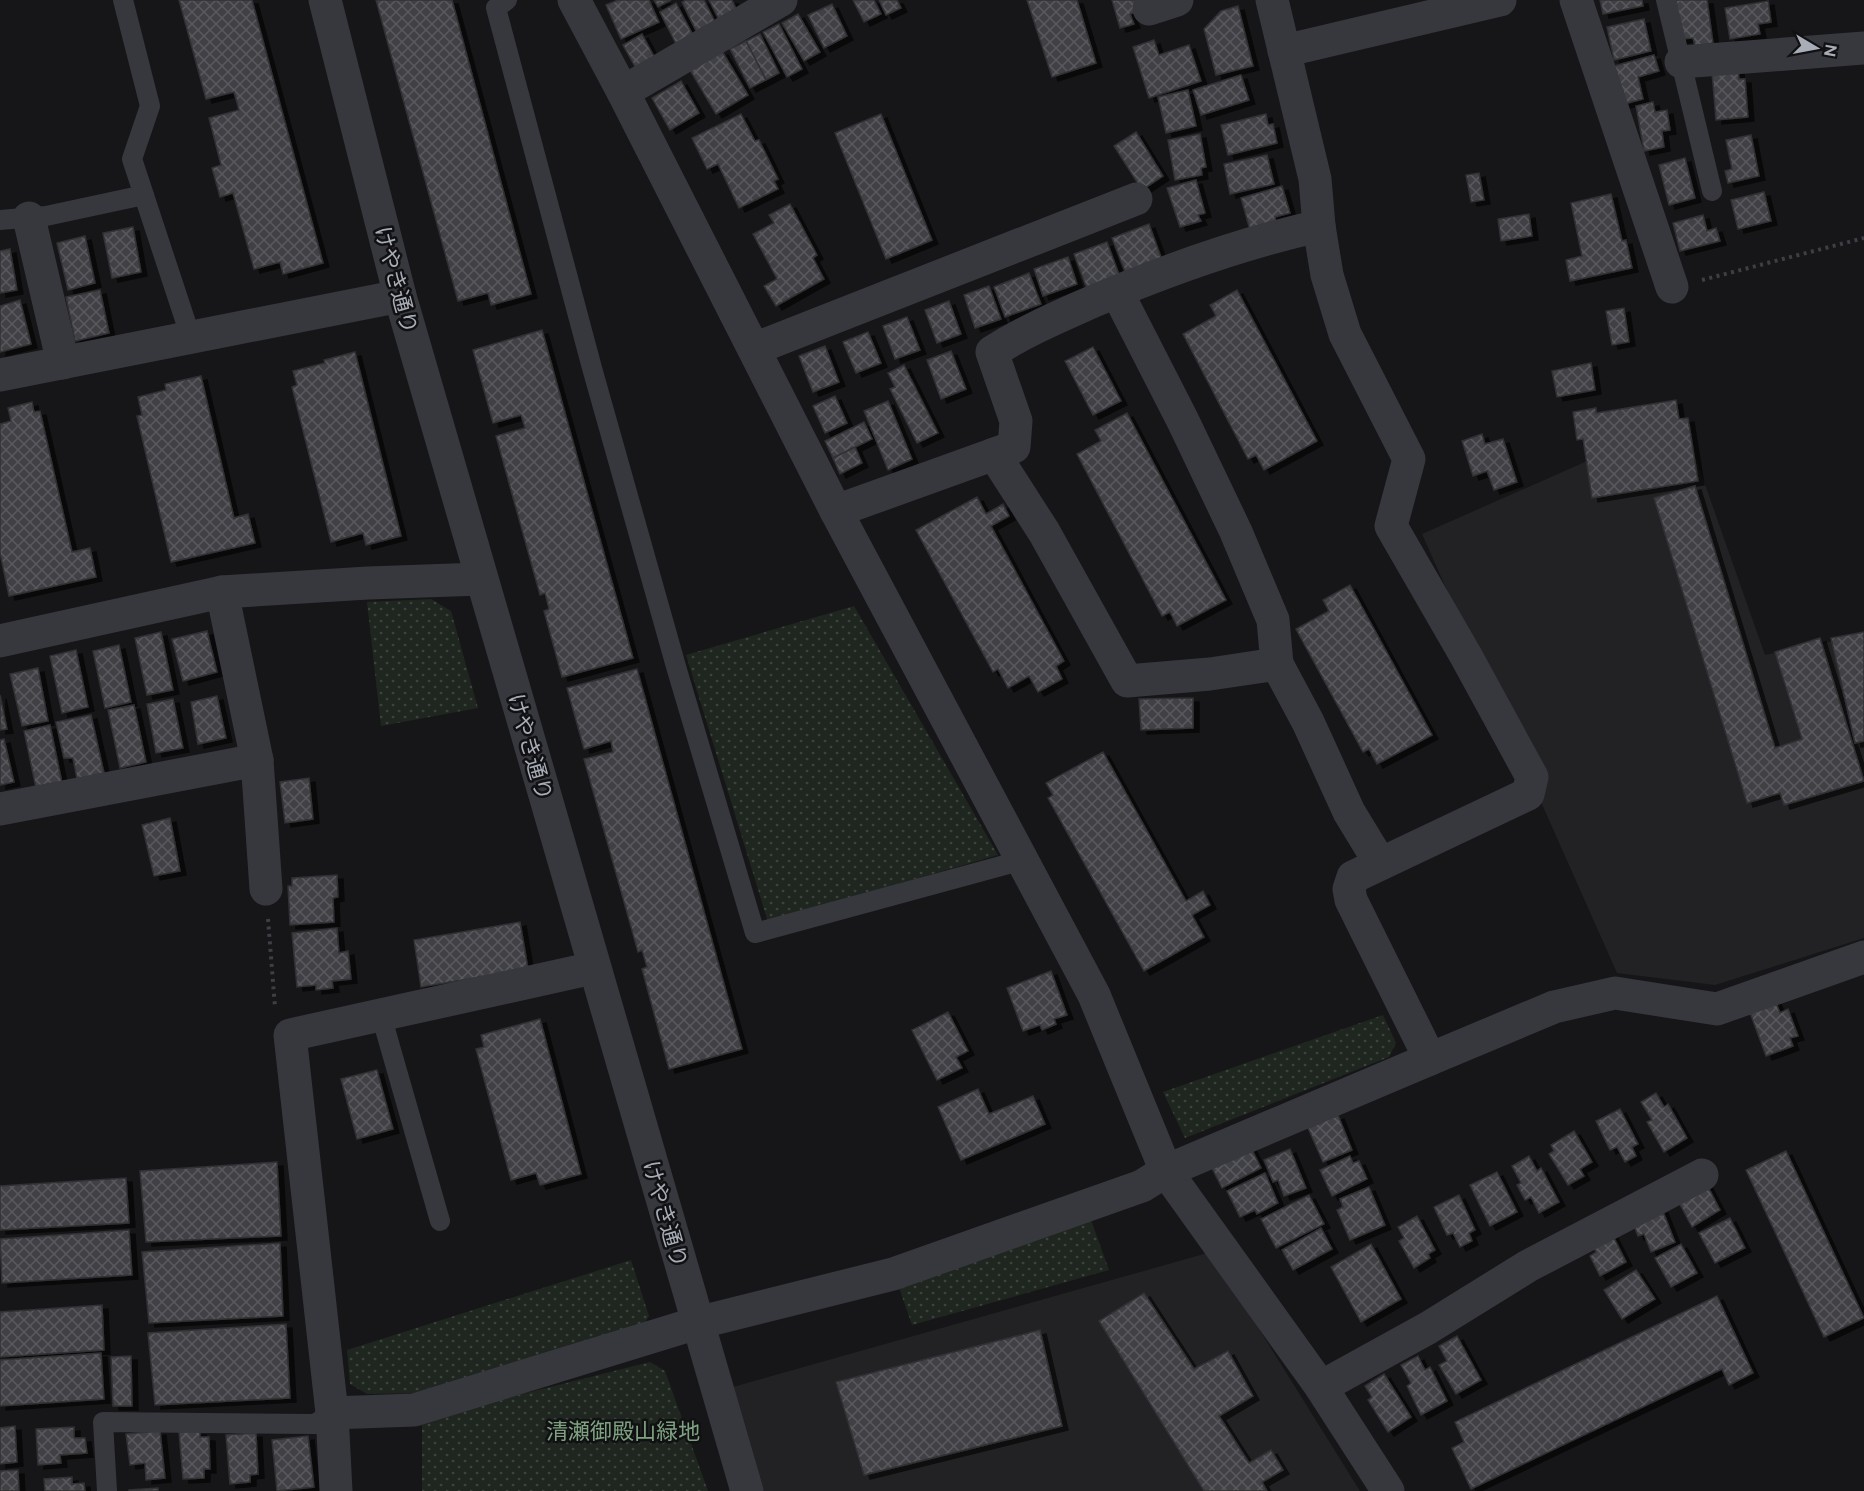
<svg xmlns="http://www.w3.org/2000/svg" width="1864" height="1491" viewBox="0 0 1864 1491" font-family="Figtree,'Noto Sans JP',sans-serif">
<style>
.built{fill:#222225}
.park{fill:url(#park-dots)}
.building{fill:url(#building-cross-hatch);stroke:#303034;stroke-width:1.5;filter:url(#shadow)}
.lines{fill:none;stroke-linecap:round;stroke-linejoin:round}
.path{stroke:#3d3f44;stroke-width:4;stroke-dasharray:3 4.5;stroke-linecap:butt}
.service{stroke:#37383d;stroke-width:20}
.minor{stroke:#37383d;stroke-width:33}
.tertiary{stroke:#37383d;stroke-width:33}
.labels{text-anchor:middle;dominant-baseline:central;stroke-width:5;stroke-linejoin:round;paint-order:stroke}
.street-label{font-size:22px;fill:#a8adb8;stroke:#111113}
.park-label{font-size:22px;fill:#7fa381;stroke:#111113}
</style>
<defs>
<pattern id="park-dots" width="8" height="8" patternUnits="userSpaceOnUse" patternTransform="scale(1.5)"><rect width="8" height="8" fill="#1e261f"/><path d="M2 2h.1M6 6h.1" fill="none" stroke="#3c433d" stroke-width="1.8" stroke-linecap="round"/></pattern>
<pattern id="building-cross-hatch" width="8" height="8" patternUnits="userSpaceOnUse" patternTransform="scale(1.5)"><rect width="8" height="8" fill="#404145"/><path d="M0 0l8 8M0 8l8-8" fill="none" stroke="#595a5e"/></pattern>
<filter id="shadow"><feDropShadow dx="6" dy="4" stdDeviation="0" flood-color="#0009"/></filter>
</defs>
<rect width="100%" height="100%" fill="#161618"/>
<g class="built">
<polygon points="1682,419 1765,655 1864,635 1864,938 1715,985 1617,973 1422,534"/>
<polygon points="1211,1252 1360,1491 757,1491 726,1389"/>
</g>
<g class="park">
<polygon points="431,599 451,611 478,708 381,726 367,602"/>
<polygon points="854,606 998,855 768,922 686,655"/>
<polygon points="1383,1015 1396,1043 1389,1057 1185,1138 1163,1092"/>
<polygon points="1088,1212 1109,1270 912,1325 895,1276"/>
<polygon points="631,1260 649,1316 639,1333 413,1393 367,1394 350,1384 347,1350"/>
<polygon points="650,1362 665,1371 708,1491 422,1491 422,1419"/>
</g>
<g class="building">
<polygon points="179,0 252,0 323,263 283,274 280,262 254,269 233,193 220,197 212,168 221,165 209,118 239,110 234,92 206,99"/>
<polygon points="376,0 452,0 531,294 491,305 488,293 458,301"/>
<polygon points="618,0 649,0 659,22 621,39 606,5"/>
<polygon points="654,0 671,0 658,7"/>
<polygon points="686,0 704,0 718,28 699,37 682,2"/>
<polygon points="709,0 732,0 737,11 719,20"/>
<polygon points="853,0 874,0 881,14 864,22"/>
<polygon points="879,0 897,0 901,8 886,15"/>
<polygon points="1027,0 1077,0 1096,63 1052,77"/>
<polygon points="1112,0 1136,0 1140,11 1130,14 1134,24 1120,28"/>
<polygon points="1600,0 1642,0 1643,6 1603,14"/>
<polygon points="1676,0 1707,0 1713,43 1695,46 1693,38 1681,39"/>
<polygon points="1768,1 1771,22 1758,24 1760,34 1730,39 1725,8"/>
<polygon points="676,3 695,39 678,48 660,12"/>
<polygon points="832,4 847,36 824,48 808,15"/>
<polygon points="1238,6 1253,66 1216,75 1204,29 1221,11"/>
<polygon points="798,14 820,52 804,61 782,23"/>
<polygon points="1644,19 1651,51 1614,60 1607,27"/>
<polygon points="779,24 802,69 787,77 763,32"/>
<polygon points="642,34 657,62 638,72 623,45"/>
<polygon points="760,34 779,73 766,80 746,41"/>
<polygon points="1154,40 1159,55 1189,45 1201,81 1149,98 1133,47"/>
<polygon points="746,41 766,80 750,88 730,49"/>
<polygon points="722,51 748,95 716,114 690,70"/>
<polygon points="1654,55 1659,71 1638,77 1643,99 1624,104 1614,66"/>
<polygon points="1738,70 1739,79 1745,79 1748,117 1716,120 1712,72"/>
<polygon points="1241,75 1249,100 1201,115 1193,90"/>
<polygon points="681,81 699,113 670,130 652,98"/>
<polygon points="1188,90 1196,126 1166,133 1158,97"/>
<polygon points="1653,102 1655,112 1667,110 1670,130 1662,131 1664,147 1644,151 1636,106"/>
<polygon points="741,114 755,141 759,140 778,179 774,181 778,189 739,208 718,164 707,169 692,138"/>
<polygon points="881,114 932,240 886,259 835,133"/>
<polygon points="1266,114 1268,125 1273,124 1277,143 1228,155 1221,125"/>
<polygon points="1136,132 1163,176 1142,190 1114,146"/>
<polygon points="1200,134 1206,167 1201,168 1202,175 1175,180 1168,140"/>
<polygon points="1751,135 1759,176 1728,183 1725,171 1732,169 1726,140"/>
<polygon points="1267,155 1274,184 1230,194 1224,164"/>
<polygon points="1685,158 1695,198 1669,205 1659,165"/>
<polygon points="1479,173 1484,200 1471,202 1466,175"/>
<polygon points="1196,180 1205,213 1198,215 1201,221 1180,227 1167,188"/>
<polygon points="1282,186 1290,213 1275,217 1276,223 1250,230 1241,198"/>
<polygon points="1764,192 1771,221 1738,229 1731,200"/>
<polygon points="1611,194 1622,241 1626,240 1632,268 1570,281 1566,260 1582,256 1571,203"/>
<polygon points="790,204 817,255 813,258 824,279 776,306 764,286 777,279 753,234 774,223 769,215"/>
<polygon points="1529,214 1532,236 1501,241 1498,219"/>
<polygon points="1703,215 1707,231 1716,228 1720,241 1680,251 1673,223"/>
<polygon points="1149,224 1162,260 1126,274 1112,238"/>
<polygon points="133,227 141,272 112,278 103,233"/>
<polygon points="85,236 95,283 68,290 57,243"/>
<polygon points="1107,242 1120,277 1087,289 1074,254"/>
<polygon points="10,249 17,290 0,293 0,251"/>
<polygon points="1068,257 1077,284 1043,296 1034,269"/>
<polygon points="1029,273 1041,304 1005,317 994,287"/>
<polygon points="989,286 1001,319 975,328 964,295"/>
<polygon points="100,290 109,333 75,341 66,297"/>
<polygon points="1237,290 1317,441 1264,470 1256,455 1248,459 1183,334 1216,316 1210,305"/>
<polygon points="20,300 31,344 0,352 0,306"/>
<polygon points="949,301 961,334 937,343 925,310"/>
<polygon points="1624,308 1629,342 1612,345 1606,311"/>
<polygon points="907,317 920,350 895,359 883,326"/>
<polygon points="542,330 633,658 562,677 544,611 549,609 545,593 540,595 496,436 525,428 521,415 493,423 473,350"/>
<polygon points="868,332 881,363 856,373 843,342"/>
<polygon points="825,346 839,382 813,392 799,356"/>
<polygon points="1093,347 1121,401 1093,415 1065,361"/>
<polygon points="951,351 966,389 941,399 927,360"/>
<polygon points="355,352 401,536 366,545 363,533 331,542 292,387 297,385 293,371 325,363 324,360"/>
<polygon points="1591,363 1595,390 1557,397 1552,371"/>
<polygon points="904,365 938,433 917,443 890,389 895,387 888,373"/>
<polygon points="201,376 234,518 248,514 255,543 171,562 137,416 142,415 138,397 166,390 165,384"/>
<polygon points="835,396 847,423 825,433 813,406"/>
<polygon points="1676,400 1679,419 1688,418 1698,481 1592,498 1583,439 1577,440 1573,412 1596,408 1596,413"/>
<polygon points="888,401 912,459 888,470 864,411"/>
<polygon points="32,402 34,412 40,411 72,552 90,548 96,577 9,596 0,553 0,424 11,421 8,408"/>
<polygon points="1127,413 1226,600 1177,626 1170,612 1162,616 1077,454 1101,441 1095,430"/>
<polygon points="864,422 872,439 833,458 825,441"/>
<polygon points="1482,434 1485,444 1503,439 1517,482 1494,490 1487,471 1473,476 1462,441"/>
<polygon points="855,447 862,463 840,474 833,458"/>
<polygon points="1695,486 1775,748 1802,739 1775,652 1820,638 1864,781 1784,805 1780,793 1747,803 1654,498"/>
<polygon points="977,497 986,514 1003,504 1009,516 991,526 1064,661 1056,666 1062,679 1038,692 1029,676 1008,688 998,669 993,672 916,530"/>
<polygon points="1350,585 1432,735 1377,764 1369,749 1363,752 1296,629 1329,611 1323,600"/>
<polygon points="207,631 217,672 183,681 172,639"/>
<polygon points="161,632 173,690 147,695 135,638"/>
<polygon points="1864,632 1864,741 1855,743 1831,638"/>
<polygon points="119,645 131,702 105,708 93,651"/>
<polygon points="76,650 88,707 62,713 50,656"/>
<polygon points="38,668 48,721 22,726 10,674"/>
<polygon points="637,669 742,1049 669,1069 642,969 647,967 642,950 638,952 584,759 613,752 611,741 584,749 567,688"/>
<polygon points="0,695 7,729 0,730"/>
<polygon points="217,696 226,738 198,744 191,702"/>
<polygon points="1193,698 1193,728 1141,730 1139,699"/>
<polygon points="173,699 183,748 156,753 147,704"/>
<polygon points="134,705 146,762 120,768 108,710"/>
<polygon points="91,715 104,773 77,779 73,758 64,758 56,722"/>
<polygon points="50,725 62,783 36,788 24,731"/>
<polygon points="4,739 14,782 0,785 0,740"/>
<polygon points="1103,752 1186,901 1203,891 1210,905 1192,915 1204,937 1144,971 1048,798 1053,795 1046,783"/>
<polygon points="309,778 313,819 285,823 280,782"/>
<polygon points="170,818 180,871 154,876 142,825"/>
<polygon points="337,875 338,897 333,898 334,922 290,925 288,886 292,886 292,878"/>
<polygon points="520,922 528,969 421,987 414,940"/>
<polygon points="337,928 339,953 348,951 351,979 332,981 333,988 316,990 316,985 297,987 292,933"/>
<polygon points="1051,971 1067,1015 1054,1019 1056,1024 1042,1030 1040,1025 1023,1031 1007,988"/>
<polygon points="1775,1000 1780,1013 1788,1009 1798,1036 1790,1038 1793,1046 1766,1056 1749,1010"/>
<polygon points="948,1012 968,1051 956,1057 962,1068 937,1080 912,1030"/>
<polygon points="540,1019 581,1174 540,1185 536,1173 511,1180 476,1049 484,1047 481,1035"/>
<polygon points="377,1070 393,1129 357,1139 341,1079"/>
<polygon points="978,1089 989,1114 1033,1096 1045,1124 961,1160 938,1107"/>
<polygon points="1656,1093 1664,1107 1668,1104 1687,1138 1664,1152 1647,1122 1652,1120 1641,1102"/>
<polygon points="1620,1109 1638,1144 1632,1147 1636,1156 1625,1162 1617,1147 1610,1150 1596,1121"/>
<polygon points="1338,1115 1352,1150 1323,1162 1308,1128"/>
<polygon points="1574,1131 1592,1162 1580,1169 1584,1176 1568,1185 1549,1154 1554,1151 1551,1145"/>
<polygon points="1250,1146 1261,1168 1222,1188 1211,1166"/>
<polygon points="1290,1149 1306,1188 1284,1196 1278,1180 1273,1182 1264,1160"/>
<polygon points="1786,1151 1864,1318 1824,1337 1746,1170"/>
<polygon points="1350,1156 1353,1163 1359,1161 1367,1179 1332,1196 1320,1170"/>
<polygon points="1529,1156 1537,1171 1541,1168 1559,1202 1539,1213 1531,1197 1525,1200 1517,1185 1521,1183 1512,1166"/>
<polygon points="277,1162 281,1236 146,1242 140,1171"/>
<polygon points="1497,1172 1517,1212 1490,1226 1470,1185"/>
<polygon points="1265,1173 1278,1203 1257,1214 1255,1210 1240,1217 1227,1191"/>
<polygon points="126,1178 129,1223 0,1230 0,1186"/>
<polygon points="1705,1181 1720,1210 1692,1227 1676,1197"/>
<polygon points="1369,1187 1385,1225 1350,1240 1337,1210 1343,1207 1340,1199"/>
<polygon points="1309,1195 1324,1224 1276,1248 1261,1219"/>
<polygon points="1459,1195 1475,1230 1469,1233 1472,1241 1460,1247 1453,1233 1447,1235 1434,1207"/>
<polygon points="1662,1209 1675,1242 1651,1252 1644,1234 1638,1236 1632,1220"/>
<polygon points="1417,1216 1435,1250 1428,1254 1430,1258 1414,1268 1399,1241 1404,1238 1398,1227"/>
<polygon points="1730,1218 1745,1248 1715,1263 1699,1233"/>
<polygon points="1321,1228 1332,1249 1293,1270 1282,1250"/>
<polygon points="129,1230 132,1275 2,1283 0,1239"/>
<polygon points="1610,1230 1626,1262 1600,1276 1590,1256 1596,1252 1590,1240"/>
<polygon points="280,1243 283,1316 149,1323 142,1252"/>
<polygon points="1371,1244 1401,1299 1361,1322 1331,1267"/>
<polygon points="1681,1244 1697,1273 1671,1287 1655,1258"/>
<polygon points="1636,1270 1655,1299 1622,1319 1604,1290"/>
<polygon points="1144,1293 1194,1369 1228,1351 1253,1396 1219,1416 1249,1463 1271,1450 1283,1470 1262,1482 1267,1491 1204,1491 1099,1321"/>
<polygon points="1717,1296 1753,1373 1729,1385 1722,1369 1471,1489 1452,1448 1464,1442 1455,1422"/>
<polygon points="102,1305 104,1350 0,1357 0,1312"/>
<polygon points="286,1324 290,1398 155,1405 148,1333"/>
<polygon points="1040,1330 1062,1426 864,1475 836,1382"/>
<polygon points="1457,1336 1481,1380 1456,1394 1439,1365 1447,1361 1439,1346"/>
<polygon points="101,1353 104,1399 0,1406 0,1360"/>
<polygon points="131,1356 132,1406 113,1406 111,1357"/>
<polygon points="1418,1356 1425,1370 1430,1367 1447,1401 1421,1415 1407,1386 1411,1383 1401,1365"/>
<polygon points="1384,1374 1411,1417 1388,1432 1368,1400 1372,1397 1365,1386"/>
<polygon points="15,1426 17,1462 0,1464 0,1428"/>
<polygon points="74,1427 74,1438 85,1438 87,1453 60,1455 61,1463 38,1465 36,1429"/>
<polygon points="160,1431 165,1478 146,1480 145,1463 130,1465 126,1434"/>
<polygon points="200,1431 200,1437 209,1437 210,1469 204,1469 204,1478 183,1479 179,1432"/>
<polygon points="256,1433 258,1474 250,1475 250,1482 230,1484 226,1435"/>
<polygon points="308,1436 314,1487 277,1491 272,1440"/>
<polygon points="18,1470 19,1491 0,1491 0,1471"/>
<polygon points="72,1477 72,1484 84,1483 85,1491 45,1491 44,1479"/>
<polygon points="158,1488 158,1491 129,1491 129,1490"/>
</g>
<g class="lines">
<g class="path">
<polyline points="1702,280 1864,238"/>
<polyline points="268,919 275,1007"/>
</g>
<g class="service">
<polyline points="123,0 150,106 132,159 191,338"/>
<polyline points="507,0 496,8 592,368 677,670 755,933 1023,860"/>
<polyline points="1666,0 1712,191"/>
<polyline points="0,220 46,216 144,195"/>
<polyline points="381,1015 440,1221"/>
<polyline points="107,1491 103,1422 315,1424 332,1413"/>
</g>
<g class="minor">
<polyline points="574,0 623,92 836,511 1094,995 1166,1171 1321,1387 1388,1491"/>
<polyline points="1576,0 1672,287"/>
<polyline points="1149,9 1177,0"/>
<polyline points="1284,51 1500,0"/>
<polyline points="1681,62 1864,48"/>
<polyline points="623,92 781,0"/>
<polyline points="29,218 63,363"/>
<polyline points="1117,292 1183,421 1236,532 1273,620 1277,664"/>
<polyline points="754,349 1136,199"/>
<polyline points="0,375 400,296"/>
<polyline points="994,454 1044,532 1127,681 1210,674 1277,664 1308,722 1349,812 1380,863"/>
<path d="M836,511L1014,447L1016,421L992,352C1025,331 1058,317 1094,301C1167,270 1242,243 1319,226"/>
<polyline points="222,592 257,760 266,889"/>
<polyline points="0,641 222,592 368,583 481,579"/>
<polyline points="0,809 257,760"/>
<polyline points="1430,1059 1554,1007 1615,993 1717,1009 1864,957"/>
<polyline points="1321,1387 1428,1328 1528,1266 1702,1175"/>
<polyline points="332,1413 414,1410 697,1323 893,1274 1142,1186 1166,1171 1430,1059 1351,900 1349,889 1353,877 1528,794 1532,777 1466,656 1391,526 1409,459 1345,334 1327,275 1319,226 1315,179 1272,0"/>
<polyline points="336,1491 332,1413 290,1035 593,968"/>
</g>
<polyline class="tertiary" points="325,0 400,296 747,1491"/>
</g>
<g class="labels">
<g class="street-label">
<text transform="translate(396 280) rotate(75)">けやき通り</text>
<text transform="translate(530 747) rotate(74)">けやき通り</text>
<text transform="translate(665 1214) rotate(74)">けやき通り</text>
</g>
<g class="park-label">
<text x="623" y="1431">清瀬御殿山緑地</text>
</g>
</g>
<g transform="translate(1816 48) rotate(100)" stroke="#111113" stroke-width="4.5" paint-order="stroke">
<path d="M0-4.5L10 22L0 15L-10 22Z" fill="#a8adb8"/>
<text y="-9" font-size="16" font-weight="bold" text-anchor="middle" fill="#a8adb8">N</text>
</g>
</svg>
